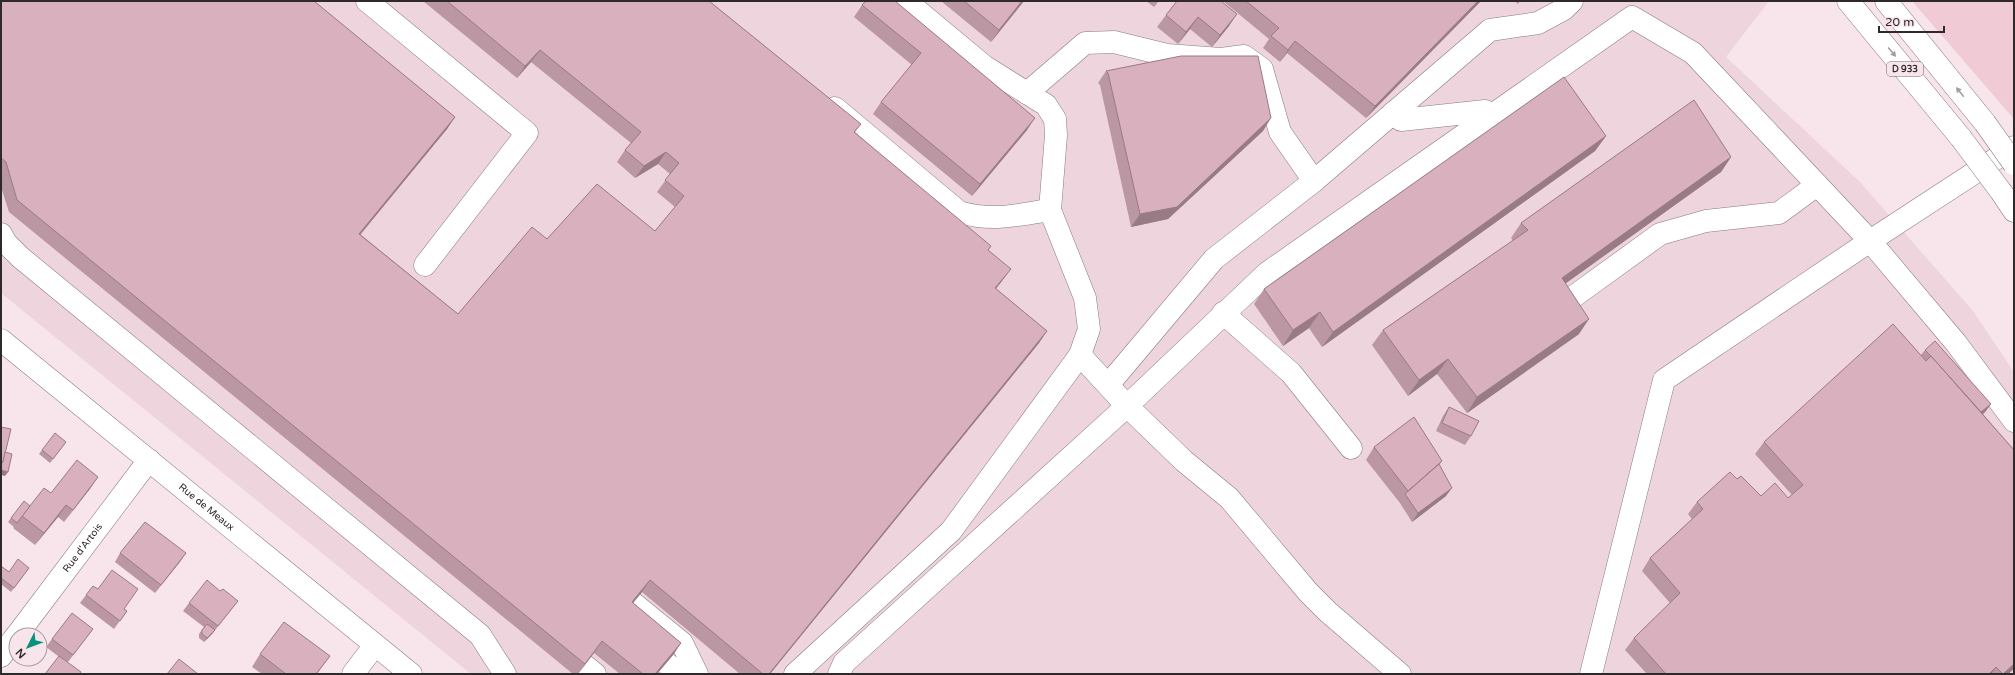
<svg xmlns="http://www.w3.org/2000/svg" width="2015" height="675" viewBox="0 0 2015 675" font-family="'Varela Round',sans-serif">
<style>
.built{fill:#eed4dc}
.green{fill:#f0cbd6}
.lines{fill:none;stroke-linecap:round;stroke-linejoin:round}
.minor-casing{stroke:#8a7a7f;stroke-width:23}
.major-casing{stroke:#8a7a7f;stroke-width:23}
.highway-casing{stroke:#8a7a7f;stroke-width:23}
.minor{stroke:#fff;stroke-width:22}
.major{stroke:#fff;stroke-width:22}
.highway{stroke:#fff;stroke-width:22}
.highway-bridge-casing{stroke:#8a7a7f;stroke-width:23;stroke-linecap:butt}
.highway-bridge{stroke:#fff;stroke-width:22}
.wall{fill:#bb97a3}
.shaded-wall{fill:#987b84}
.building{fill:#d9b0bd;stroke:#987b84}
.oneway{fill:#a29fa0}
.labels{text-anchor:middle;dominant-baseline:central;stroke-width:3;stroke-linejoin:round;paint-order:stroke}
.shield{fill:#f8e5eb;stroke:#6c6165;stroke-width:1}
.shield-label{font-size:9px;font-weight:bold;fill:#30292c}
.street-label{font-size:10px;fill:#30292c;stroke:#f8e5eb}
</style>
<rect width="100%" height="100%" fill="#f8e5eb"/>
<polygon class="built" points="1,1 1769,1 1726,57 1860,182 1973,311 2014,372 2014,674 471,674 1,293"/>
<polygon class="green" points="1912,1 2014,1 2014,119"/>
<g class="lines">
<defs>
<g id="minor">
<polyline points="367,1 527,133 425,265"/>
<polyline points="906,1 984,66 1046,105 1055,119 1056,135 1050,210 1085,298 1089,329 1080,355"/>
<polyline points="1027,93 1085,43 1114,42 1167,55 1221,59 1244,56 1262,69 1280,132 1314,181"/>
<path d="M835,108L959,212C993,222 1016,215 1050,210"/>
<polyline points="1393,113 1401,120 1485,111 1490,116"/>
<polyline points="1,234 6,243 20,257 480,635 505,674"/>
<polyline points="1573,297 1660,234 1706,221 1779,213 1817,185"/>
<polyline points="1223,313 1291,373 1351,448"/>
<polyline points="1108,385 1214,259 1314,181 1490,30 1538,23 1564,9 1572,1"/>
<polyline points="633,603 682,643 697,674"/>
<path id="s1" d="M17,635L149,460"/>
<polyline points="1,656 16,636"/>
<polyline points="666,663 680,674"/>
<polyline points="584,665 595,674"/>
<polyline points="353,674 375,645"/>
<polyline points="795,674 951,531 1080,355 1127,406 1267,273 1632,17 1693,53 1775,140 1870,241 1956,343 2014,421"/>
<polyline points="839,674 844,663 1127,406 1184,461 1229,498 1308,592 1328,612 1400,674"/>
<polyline points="1591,674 1664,380 1870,241 2014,147"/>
</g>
<g id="major">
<path id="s2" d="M1,340L411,674"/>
</g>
<g id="highway">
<polyline points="1848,1 1961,138"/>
<polyline points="1886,1 1985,123"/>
<polyline points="2002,193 2014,211"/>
</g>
</defs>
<use href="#minor" class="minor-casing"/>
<use href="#major" class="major-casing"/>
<use href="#highway" class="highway-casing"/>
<use href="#minor" class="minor"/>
<use href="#major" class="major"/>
<use href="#highway" class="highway"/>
<defs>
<g id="highway-bridge">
<polyline points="1985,123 2014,164"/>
<polyline points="1961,138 2002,193"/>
</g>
</defs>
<use href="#highway-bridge" class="highway-bridge-casing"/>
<use href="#highway-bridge" class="highway-bridge"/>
</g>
<g class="wall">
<polygon points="1,1 455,117 447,129 360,234 458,314 547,239 655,231 675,207 657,192 670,174 658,164 635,178 617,162 625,150 631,143 531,62 517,78 423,1 709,1 861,124 855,132 988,250 1002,281 996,289 1047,331 1039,343 770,674 740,674 642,592 633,603 681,643 673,655 657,674 620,674 594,653 578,674 573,674 9,212 1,187"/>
<polygon points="941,1 1024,1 991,42"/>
<polygon points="1146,1 1159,1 1154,7"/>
<polygon points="1177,1 1229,26 1212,47 1190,29 1178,44 1157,27 1166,15"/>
<polygon points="1223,1 1481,1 1366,118 1287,53 1280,62 1263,48 1269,39"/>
<polygon points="1514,1 1520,1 1518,4"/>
<polygon points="862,5 1027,130 972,196 873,114 881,102 912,65 854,17"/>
<polygon points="1106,71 1263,131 1168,219 1131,227 1100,85 1098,83"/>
<polygon points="1606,136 1595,151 1322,347 1309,328 1283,346 1254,304 1264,289"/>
<polygon points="1731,157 1721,172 1565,283 1579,334 1467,413 1437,374 1408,396 1372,345 1383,330 1513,241 1511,238 1521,223"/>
<polygon points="1925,350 1991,404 1985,412 1983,414 2014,450 2014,669 2008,674 1647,674 1625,650 1634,638 1670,603 1642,571 1650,558 1692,519 1688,514 1697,502 1737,479 1761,496 1788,498 1792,495 1755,454 1764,442 1921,355"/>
<polygon points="1449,407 1471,436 1465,445 1436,431 1443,416"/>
<polygon points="66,442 50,463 39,454 42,450"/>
<polygon points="1374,447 1442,461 1439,464 1446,496 1412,522 1400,503 1366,460"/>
<polygon points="98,477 64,522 58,517 35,545 13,528 14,527 8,522 11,518 51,493"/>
<polygon points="120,553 186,553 155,593 115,562"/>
<polygon points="1,566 9,572 29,568 11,592 1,584"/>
<polygon points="98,589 127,611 114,629 80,603 86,595"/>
<polygon points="220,591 238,601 212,634 204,642 199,638 199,634 204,627 183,611 189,603"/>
<polygon points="93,629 68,662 58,656 46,647 52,639"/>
<polygon points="260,654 330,656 317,674 262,674 252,667"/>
</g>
<g class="shaded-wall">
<polygon points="1022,1 1024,1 991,42 999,30"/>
<polygon points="1478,1 1481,1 1366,118 1375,106"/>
<polygon points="1237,14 1229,26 1212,47 1220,35"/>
<polygon points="1198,17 1190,29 1178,44 1186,32"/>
<polygon points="1295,41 1287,53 1280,62 1288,50"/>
<polygon points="540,50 531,62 517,78 525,66"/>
<polygon points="455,117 447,129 351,246 359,234"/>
<polygon points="1035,118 1027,130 972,196 980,184"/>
<polygon points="1271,118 1263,131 1168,219 1131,227 1140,214"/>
<polygon points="1606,136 1595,151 1322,347 1333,332"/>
<polygon points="666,152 658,164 635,178 644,166"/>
<polygon points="1731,157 1721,172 1551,294 1562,278"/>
<polygon points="1011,269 1002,281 986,300 995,288"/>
<polygon points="1320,312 1309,328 1283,346 1293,330"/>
<polygon points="1589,319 1579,334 1467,413 1477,397"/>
<polygon points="1047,331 1039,343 770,674 769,674"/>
<polygon points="1448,359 1437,374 1408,396 1419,380"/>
<polygon points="1991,404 1985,412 1975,421 1981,412"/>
<polygon points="1442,461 1433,473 1405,494 1408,491"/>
<polygon points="1,470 8,472 5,476 1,475"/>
<polygon points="98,477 90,489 64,522 73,510"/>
<polygon points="1452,488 1446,496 1412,522 1418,513"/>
<polygon points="66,505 58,517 35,545 44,533"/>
<polygon points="186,553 180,562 155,593 161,585"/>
<polygon points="650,580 642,592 624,614 632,602"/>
<polygon points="238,601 212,634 204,642 207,638 215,630"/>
<polygon points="602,641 594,653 578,674 585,664"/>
<polygon points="681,643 673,655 657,674 655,674"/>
<polygon points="2014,664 2014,669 2008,674 2003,674"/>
<polygon points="1996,667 1991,674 1989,674"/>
</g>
<g class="building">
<polygon points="1,1 314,1 455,117 359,234 458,314 532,227 547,239 597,184 655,231 684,196 665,180 679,163 666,152 644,166 625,150 641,132 540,50 525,66 447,1 709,1 861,124 854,132 991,246 988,250 1011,269 995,288 1047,331 769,674 763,674 650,580 632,602 681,643 655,674 643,674 602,641 585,664 17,200 6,162 1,158"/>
<polygon points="866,1 895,1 1035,118 980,184 881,102 921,53 862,5"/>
<polygon points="964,1 1022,1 999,30"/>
<polygon points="1177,1 1221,1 1237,14 1220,35 1198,17 1186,32 1166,15"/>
<polygon points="1246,1 1478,1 1375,106 1295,41 1288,50 1271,36 1279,28"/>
<polygon points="1181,56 1258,56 1271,118 1177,207 1140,214 1108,73 1106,71"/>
<polygon points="1564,77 1606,136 1333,332 1320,312 1293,330 1264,289"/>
<polygon points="1694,100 1731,157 1562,278 1589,319 1477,397 1448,359 1419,380 1383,330 1528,230 1521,223"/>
<polygon points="1893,324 1926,361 1931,356 2014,450 2014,664 2003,674 1996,667 1989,674 1666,674 1634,638 1680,593 1650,558 1703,509 1697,502 1730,472 1737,479 1741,476 1761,496 1775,483 1788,498 1803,485 1764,442"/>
<polygon points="1935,341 1991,404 1981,412 1931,356 1925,350"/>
<polygon points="1449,407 1479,421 1471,436 1442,423"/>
<polygon points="1414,417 1442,461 1408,491 1374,447"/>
<polygon points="1,427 11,429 3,462 1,461"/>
<polygon points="55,433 66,442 53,459 42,450"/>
<polygon points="5,452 12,454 8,472 1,470 1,464 3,462"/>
<polygon points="77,460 98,477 73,510 66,505 44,533 22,516 44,488 51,493"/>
<polygon points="1439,464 1452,488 1418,513 1405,494"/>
<polygon points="24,501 30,506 17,523 11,518"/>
<polygon points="145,522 186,553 161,585 120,553"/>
<polygon points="18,559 29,568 14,588 1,578 1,566 9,572"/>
<polygon points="112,570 138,589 124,609 127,611 120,621 86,595 93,586 98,589"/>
<polygon points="207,580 220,591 223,589 238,601 218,626 189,603"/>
<polygon points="72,613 93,629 73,655 52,639"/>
<polygon points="284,622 330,656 316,674 286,674 260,654"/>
<polygon points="207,624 215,630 207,638 202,634 202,630"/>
<polygon points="59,656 81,672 80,674 45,674"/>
<polygon points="179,659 198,674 167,674"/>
</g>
<defs><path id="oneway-solid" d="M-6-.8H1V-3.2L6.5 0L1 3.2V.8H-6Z"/></defs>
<g class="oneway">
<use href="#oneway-solid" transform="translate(1892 52) rotate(50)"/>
<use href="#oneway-solid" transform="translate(1960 92) rotate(-129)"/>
</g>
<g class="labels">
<rect class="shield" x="1887" y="62" width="36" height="14" rx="3"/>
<g class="shield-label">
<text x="1905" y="69">D 933</text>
</g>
<g class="street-label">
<text stroke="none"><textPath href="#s2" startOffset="265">Rue de Meaux</textPath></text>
<text stroke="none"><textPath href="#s1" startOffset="109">Rue d'Artois</textPath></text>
</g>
</g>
<rect width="2015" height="675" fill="none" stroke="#30292c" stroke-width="4"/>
<g transform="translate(28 647) rotate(228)"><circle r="19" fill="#f8e5eb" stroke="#a89a9f"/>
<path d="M0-3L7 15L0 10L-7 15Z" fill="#07927c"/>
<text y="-6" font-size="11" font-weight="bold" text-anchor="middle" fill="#30292c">N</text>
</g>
<path d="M1879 26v6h65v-6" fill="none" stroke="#30292c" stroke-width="2"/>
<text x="1885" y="26" font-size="12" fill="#30292c" stroke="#f8e5eb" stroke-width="3" paint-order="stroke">20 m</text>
</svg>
